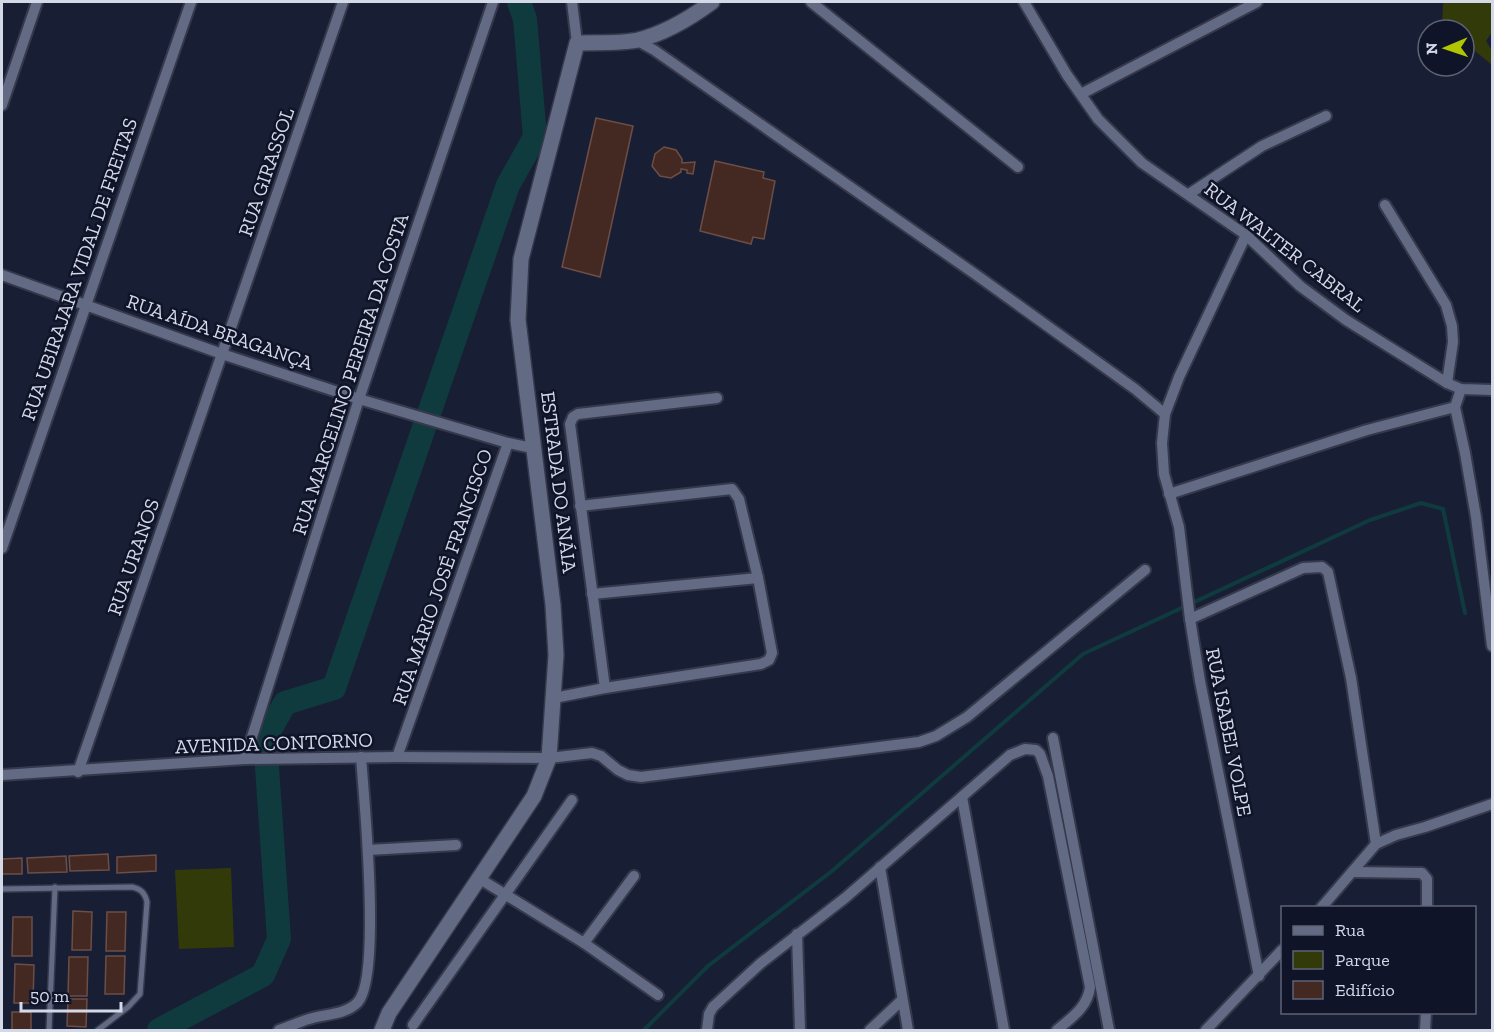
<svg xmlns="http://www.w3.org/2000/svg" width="1494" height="1032" viewBox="0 0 1494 1032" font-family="'Zilla Slab',serif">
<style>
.green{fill:#333a09}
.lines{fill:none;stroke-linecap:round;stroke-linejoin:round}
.stream{stroke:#0f3b3f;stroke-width:4}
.river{stroke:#0f3b3f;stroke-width:24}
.building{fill:#442922;stroke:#6c4e46;stroke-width:1.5}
.lane-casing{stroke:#36394c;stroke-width:8}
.street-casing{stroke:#36394c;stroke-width:14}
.secondary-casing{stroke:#36394c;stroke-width:18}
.lane{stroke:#626a84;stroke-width:5}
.street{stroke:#626a84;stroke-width:10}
.secondary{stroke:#626a84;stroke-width:15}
.labels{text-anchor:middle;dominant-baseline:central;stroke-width:5;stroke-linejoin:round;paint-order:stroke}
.street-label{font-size:20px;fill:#d4d9e8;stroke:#0f1429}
</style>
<rect width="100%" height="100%" fill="#181e34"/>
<g class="green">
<polygon points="1445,2 1492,2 1492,32 1486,41 1492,51 1492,65 1464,42 1464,30 1448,30 1442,25 1443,4"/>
<polygon points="231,868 234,947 179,949 175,870"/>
</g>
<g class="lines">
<polyline class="stream" points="644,1030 708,966 832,871 1083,654 1370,520 1421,503 1443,509 1465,613"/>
<polyline class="river" points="159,1030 263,975 279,939 265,739 285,703 334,688 508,185 535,137 525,19 519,2"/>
</g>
<g class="building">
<polygon points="596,118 633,126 600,277 562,267"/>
<polygon points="664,147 676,150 682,159 682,163 695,162 693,174 687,173 687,170 681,169 681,172 671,178 660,176 652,166 655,154"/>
<polygon points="715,161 764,172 763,178 775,181 764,239 753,237 751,244 700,231"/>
<polygon points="108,854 109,870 70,871 69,856"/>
<polygon points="156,855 156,871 117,873 117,857"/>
<polygon points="66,856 67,872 28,873 27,858"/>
<polygon points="22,858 22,874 2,874 2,859"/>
<polygon points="73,911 92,912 91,950 72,950"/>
<polygon points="107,912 126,912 125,951 106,951"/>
<polygon points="13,917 32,917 32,956 12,956"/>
<polygon points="106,956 125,956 124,994 105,994"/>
<polygon points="69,957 88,957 87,996 68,996"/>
<polygon points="15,964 34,965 33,1003 14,1003"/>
<polygon points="68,999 87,999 86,1027 67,1026"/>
<rect x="12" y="1012" width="19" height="18"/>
</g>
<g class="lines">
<defs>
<g id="lane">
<path d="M2,889L132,887C141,889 145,893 147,902L140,994L128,1007L98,1030"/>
<polyline points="49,1030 55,887"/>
</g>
<g id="street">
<polyline points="572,2 577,43"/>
<polyline points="811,2 1018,167"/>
<polyline points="1024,2 1067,75 1098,119 1142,163 1246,235 1300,286 1346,320 1447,383 1461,389 1492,390"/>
<polyline points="636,40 654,50 975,274 1135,389 1165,414"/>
<polyline points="1081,94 1257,2"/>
<polyline points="2,105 37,2"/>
<polyline points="1189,194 1262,146 1326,116"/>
<polyline points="1385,205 1446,305 1452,326 1453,342 1447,383"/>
<polyline points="1246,235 1179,377 1165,414 1162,443 1164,474 1179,527 1190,619 1200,681 1259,976"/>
<polyline points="2,275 222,354 359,399 508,443 532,448"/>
<polyline points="1461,389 1455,407 1465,453 1476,517 1492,646"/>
<polyline points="1169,494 1367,430 1455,407"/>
<polyline points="580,506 732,489 739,499 758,578"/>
<polyline points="2,548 191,2"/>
<polyline points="1190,619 1303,568 1322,567 1328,572 1351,678 1376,844"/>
<polyline points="605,688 570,424 573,417 578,414 717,398"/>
<polyline points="554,698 605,688 761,664 769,660 772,653 758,578 592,594"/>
<polyline points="1053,738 1109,1030"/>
<polyline points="397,757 508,443"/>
<polyline points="245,759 359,399 493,2"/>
<polyline points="78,772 343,2"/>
<polyline points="2,775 245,759 397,757 549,758 592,753 601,756 618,770 628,775 641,777 919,742 936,736 967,717 1145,570"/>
<polyline points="962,797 1004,1030"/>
<polyline points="368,850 456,845"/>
<polyline points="880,867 908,1030"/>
<polyline points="1354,872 1422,873 1427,879 1427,908"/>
<polyline points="480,879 584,943 658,995"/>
<polyline points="1321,908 1376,844 1396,835 1425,827 1492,804"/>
<polyline points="797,934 800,1030"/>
<polyline points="584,943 634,876"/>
<polyline points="413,1025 572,800"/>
<path d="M279,1030C289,1027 299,1022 309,1019C324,1014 345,1015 357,1003C382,980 364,798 361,757"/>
<path d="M707,1030L709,1014L713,1007L761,963L845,898L1010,755L1025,749L1036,750L1040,754L1048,776L1090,987C1088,1007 1071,1018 1057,1030"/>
<polyline points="870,1030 902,1000"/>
<polyline points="1206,1030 1282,950"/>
<polyline points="1425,1030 1426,1012"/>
</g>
<path id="secondary" d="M382,1030L389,1013L534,796L549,758L556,655L553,605L518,320L521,259L577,43C596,42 619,44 638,40C666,33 689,19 712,2"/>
</defs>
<use href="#lane" class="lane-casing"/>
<use href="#street" class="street-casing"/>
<use href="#secondary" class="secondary-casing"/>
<use href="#lane" class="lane"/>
<use href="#street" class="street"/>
<use href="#secondary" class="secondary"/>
</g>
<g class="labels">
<g class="street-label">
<text transform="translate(266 172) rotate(-71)">RUA GIRASSOL</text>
<text transform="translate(1285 247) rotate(38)">RUA WALTER CABRAL</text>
<text transform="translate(79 269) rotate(-71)">RUA UBIRAJARA VIDAL DE FREITAS</text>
<text transform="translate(220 332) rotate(19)">RUA AÍDA BRAGANÇA</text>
<text transform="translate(350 374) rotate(-72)">RUA MARCELINO PEREIRA DA COSTA</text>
<text transform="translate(559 482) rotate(83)">ESTRADA DO ANÁIA</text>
<text transform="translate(133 557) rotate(-71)">RUA URANOS</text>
<text transform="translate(442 577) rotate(-71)">RUA MÁRIO JOSÉ FRANCISCO</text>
<text transform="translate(1229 732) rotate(79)">RUA ISABEL VOLPE</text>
<text transform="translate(274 743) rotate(-2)">AVENIDA CONTORNO</text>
</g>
</g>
<rect width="1494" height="1032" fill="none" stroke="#d4d9e8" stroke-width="6"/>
<rect x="1281" y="906" width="195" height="108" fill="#0f1429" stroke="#5e6375" stroke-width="1.5"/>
<rect x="1293" y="926" width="30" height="9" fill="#626a84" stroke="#5e6375" stroke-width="1.5"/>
<text x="1335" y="936" font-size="18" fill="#d4d9e8">Rua</text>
<rect x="1293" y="951" width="30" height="18" fill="#333a09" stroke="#5e6375" stroke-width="1.5"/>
<text x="1335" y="966" font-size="18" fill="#d4d9e8">Parque</text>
<rect x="1293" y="981" width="30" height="18" fill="#442922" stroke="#5e6375" stroke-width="1.5"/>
<text x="1335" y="996" font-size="18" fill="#d4d9e8">Edifício</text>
<g transform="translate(1446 48) rotate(268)"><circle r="28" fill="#0f1429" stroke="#5e6375" stroke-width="1.5"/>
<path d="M0-4.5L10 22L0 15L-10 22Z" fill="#b1c500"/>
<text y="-9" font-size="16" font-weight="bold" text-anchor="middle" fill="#d4d9e8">N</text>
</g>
<path d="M21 1002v9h100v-9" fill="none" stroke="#d4d9e8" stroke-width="3"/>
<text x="30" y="1002" font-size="18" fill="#d4d9e8" stroke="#0f1429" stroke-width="4.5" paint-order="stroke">50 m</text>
</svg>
